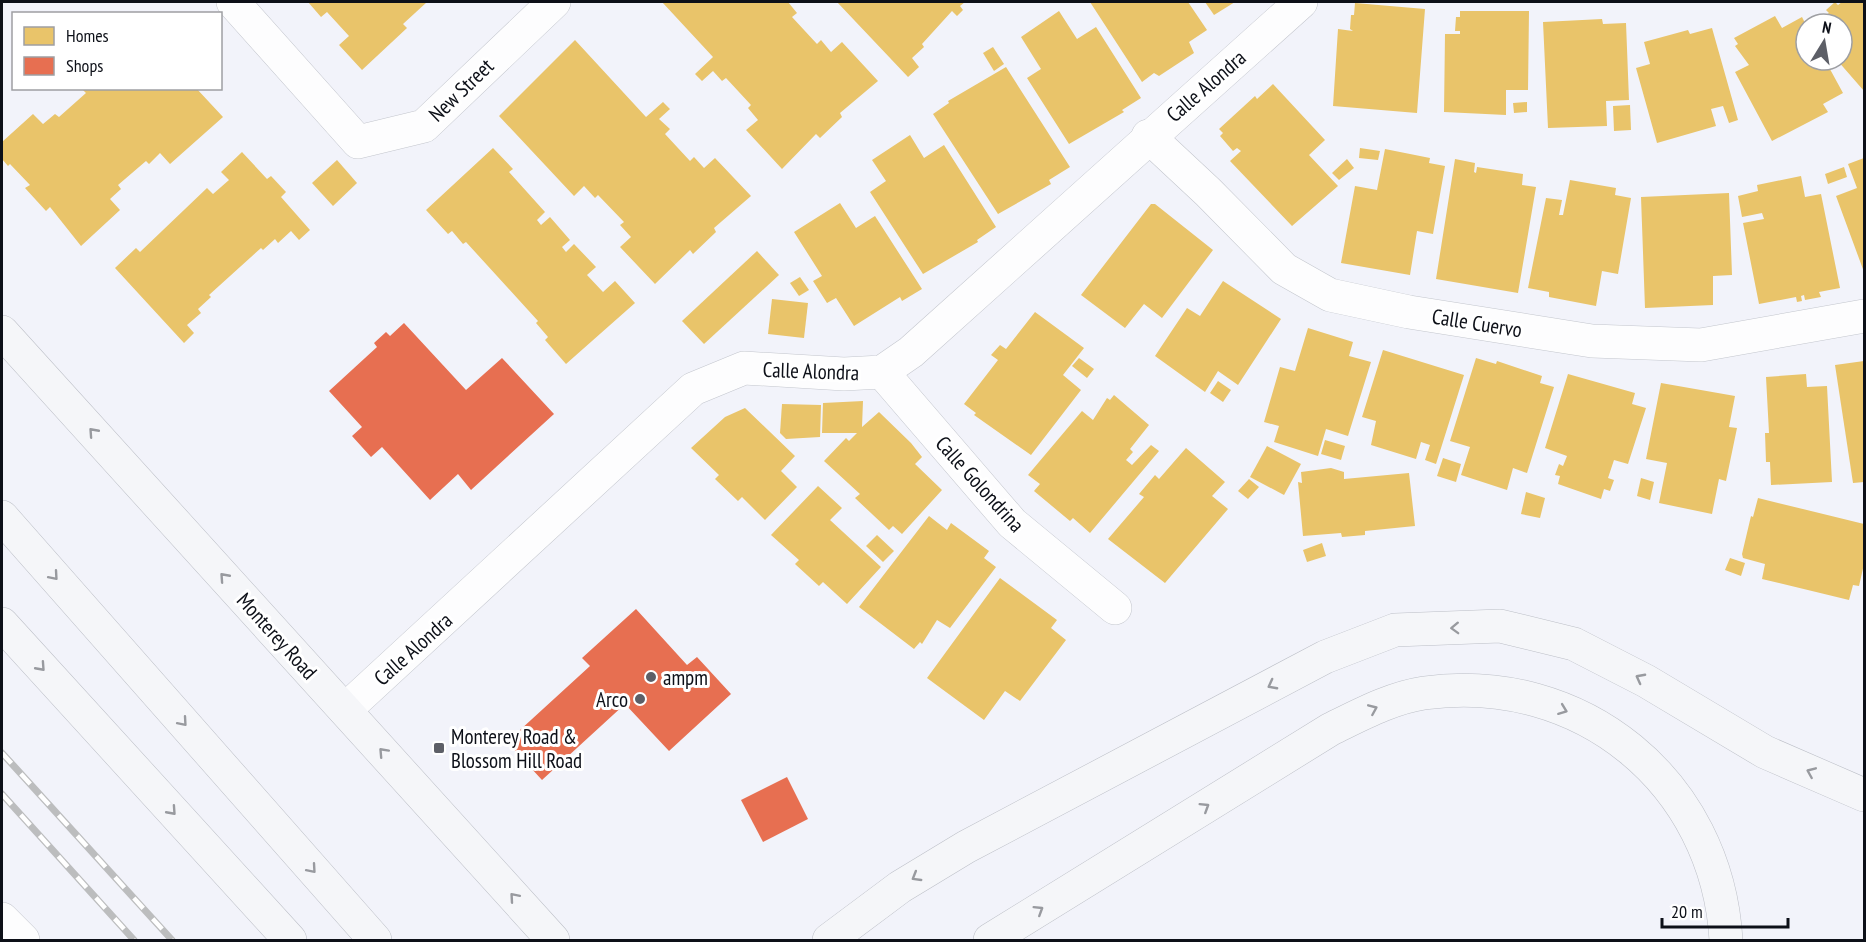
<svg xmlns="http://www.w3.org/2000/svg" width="1866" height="942" viewBox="0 0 1866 942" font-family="'PT Sans Narrow',sans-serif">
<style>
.homes{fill:#e9c46a}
.shops{fill:#e76f51}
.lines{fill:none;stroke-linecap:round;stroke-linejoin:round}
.street-casing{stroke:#c3c6cd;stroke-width:34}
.primary-casing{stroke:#bcbfc7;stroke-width:34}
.street{stroke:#fdfdfe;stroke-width:33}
.primary{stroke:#f5f6f9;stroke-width:33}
.rail-casing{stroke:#bcbdbe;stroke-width:7}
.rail{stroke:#fff;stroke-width:4.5;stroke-dasharray:14;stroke-linecap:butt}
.oneway{stroke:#989a9f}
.poi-dot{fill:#5d5f67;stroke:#fff;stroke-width:2}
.labels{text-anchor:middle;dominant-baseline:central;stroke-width:6;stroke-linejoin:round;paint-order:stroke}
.street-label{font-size:21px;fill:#0d1018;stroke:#fff}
.poi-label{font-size:21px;fill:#0d1018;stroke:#fff;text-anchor:start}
</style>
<rect width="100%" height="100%" fill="#f2f3fa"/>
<g class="homes">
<polygon points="308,2 427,2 403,24 407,28 362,70 339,45 349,36 327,12 321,17"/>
<polygon points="662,2 788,2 797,13 792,17 817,44 821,40 831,52 842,42 878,81 840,113 842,117 820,138 816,134 782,169 746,130 758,120 748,108 751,105 726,78 722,81 713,71 702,81 695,74 713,57"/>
<polygon points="837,2 965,2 960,6 963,10 957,16 952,11 922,44 924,47 912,58 919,67 908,77"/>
<polygon points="1090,2 1188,2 1207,30 1189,42 1194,53 1159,76 1154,73 1142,82"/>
<polygon points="1205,2 1235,2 1214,15"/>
<polygon points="1835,2 1838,5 1842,2 1864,2 1864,91 1837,60 1842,60 1842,24 1824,24 1827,22 1823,17 1829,13 1826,10"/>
<polygon points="1355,3 1425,9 1417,113 1333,106 1338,29 1353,31 1350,29 1351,15 1354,15"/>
<polygon points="1059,11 1077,39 1096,27 1141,98 1122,110 1124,112 1069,144 1027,78 1041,69 1021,37"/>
<polygon points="1460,11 1529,11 1528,90 1506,90 1506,115 1444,112 1445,34 1460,34 1460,31 1455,31 1456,17 1460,17"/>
<polygon points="1775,16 1782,28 1802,17 1806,25 1806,60 1825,60 1843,93 1823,104 1828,112 1772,141 1735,72 1749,65 1735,46 1738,44 1734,38"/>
<polygon points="1602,19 1603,24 1626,23 1629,100 1606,101 1607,126 1548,128 1543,22"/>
<polygon points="1712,28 1738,120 1729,123 1723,106 1711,109 1716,126 1657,143 1636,68 1650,64 1644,42 1688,30 1690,34"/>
<polygon points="575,40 646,117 663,102 670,109 659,119 670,129 665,134 690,161 694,157 704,168 715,158 751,196 714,228 716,232 693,254 690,250 655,284 620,247 631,237 620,225 624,222 598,195 595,198 584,186 574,196 499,116"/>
<polygon points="993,47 1004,64 994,71 983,53"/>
<polygon points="1006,67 1070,167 1049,180 1051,184 998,214 933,114 949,103 948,101"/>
<polygon points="1273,84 1325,140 1309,155 1338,186 1292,226 1230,161 1241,151 1237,148 1233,151 1220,136 1223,133 1219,129 1255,96 1257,99"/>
<polygon points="81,88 196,88 223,117 170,164 160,153 149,164 146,161 118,185 121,189 110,199 120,210 81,246 50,207 46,211 25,188 30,185 10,164 8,166 2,159 2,142 33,114 43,124 55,114 59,117 86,93"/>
<polygon points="1527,102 1527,112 1514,113 1513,103"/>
<polygon points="1630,105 1631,130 1614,131 1613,106"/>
<polygon points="910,135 924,158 944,145 996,227 977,240 978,242 923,274 870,192 886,181 872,160"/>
<polygon points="493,148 513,169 509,172 545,212 537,220 541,225 550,217 570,240 562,247 566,252 574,244 596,267 587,275 603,292 615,281 635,303 566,364 545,340 548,337 536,323 538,321 466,242 463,244 452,231 448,234 426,210"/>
<polygon points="1360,148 1380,151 1378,160 1359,158"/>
<polygon points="1385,149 1430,158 1429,163 1445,166 1433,234 1417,231 1410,275 1341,263 1355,186 1377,190"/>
<polygon points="242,152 267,179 271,176 286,192 281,197 310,230 299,240 291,231 278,243 275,239 263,250 261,248 209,295 211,297 198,309 201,313 187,325 194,333 184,343 115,268 136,248 140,252 207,188 213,194 229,180 221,172"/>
<polygon points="1864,158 1864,272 1836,196 1857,188 1848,164"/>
<polygon points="1347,159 1354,168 1339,180 1332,173"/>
<polygon points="1455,159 1475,163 1474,172 1476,173 1477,167 1523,174 1522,185 1536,187 1518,293 1436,279"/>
<polygon points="337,160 357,183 333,206 312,183"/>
<polygon points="1844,167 1847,177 1828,184 1825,174"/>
<polygon points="1801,176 1805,197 1821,194 1840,288 1819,292 1821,297 1805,300 1804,295 1801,296 1802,301 1797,302 1796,297 1759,304 1743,223 1764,219 1762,213 1742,217 1738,196 1758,191 1757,185"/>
<polygon points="1570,180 1616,188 1615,195 1631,198 1618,274 1602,271 1596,306 1549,297 1549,292 1528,288 1546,198 1562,200 1559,215 1563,215"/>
<polygon points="1729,193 1732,275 1713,276 1713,305 1645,308 1641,197"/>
<polygon points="840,203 856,228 875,216 922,289 902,301 900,297 854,326 836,298 827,303 813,281 822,276 794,232"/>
<polygon points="1151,204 1155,204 1213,250 1162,318 1144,304 1125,328 1081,295"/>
<polygon points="757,251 779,275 704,344 682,321"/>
<polygon points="800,277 809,290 799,296 790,283"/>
<polygon points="1223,281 1281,319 1238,385 1218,371 1205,392 1155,356 1187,308 1200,316"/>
<polygon points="772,299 808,303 804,338 768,334"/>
<polygon points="1035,312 1084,348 1063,375 1081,390 1031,455 974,415 976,413 964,404 998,360 991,355 1000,345 1006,349"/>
<polygon points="1308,328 1353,342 1349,356 1371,362 1348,436 1326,429 1318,456 1274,442 1279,426 1264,422 1280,367 1295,371"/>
<polygon points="1383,350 1464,375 1436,464 1425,460 1430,445 1421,442 1416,459 1371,445 1376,421 1362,417"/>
<polygon points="1079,358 1094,369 1087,378 1072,366"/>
<polygon points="1476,358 1496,364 1497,361 1542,376 1540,383 1554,387 1527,473 1513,468 1507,490 1461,475 1470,447 1450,441"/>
<polygon points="1864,361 1864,482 1853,483 1835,365"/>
<polygon points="1568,374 1635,393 1632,404 1646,408 1628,464 1614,460 1608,478 1614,480 1610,491 1604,489 1601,499 1558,484 1560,476 1555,475 1559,464 1563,466 1567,456 1545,448"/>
<polygon points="1806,374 1807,387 1827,386 1832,482 1771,485 1770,462 1766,462 1765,433 1769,433 1766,377"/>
<polygon points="1218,381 1231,390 1223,402 1210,393"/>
<polygon points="1661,383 1735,396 1729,427 1737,428 1726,481 1719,479 1712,514 1659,503 1667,463 1646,459"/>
<polygon points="1114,395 1149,425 1130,449 1133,452 1126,460 1132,465 1151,445 1159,451 1090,533 1073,518 1070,521 1034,491 1040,484 1028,475 1082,411 1093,420 1107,398 1110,400"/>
<polygon points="863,401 862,427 879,412 911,443 922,457 915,464 942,490 902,534 893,526 889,530 855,498 860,494 824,461 846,438 849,441 857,433 822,433 823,403"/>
<polygon points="782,404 821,405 820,437 786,439 780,433"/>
<polygon points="745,408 795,456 781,471 797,487 765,520 742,497 738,501 715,479 719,475 691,448 725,417"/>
<polygon points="1325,440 1345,446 1341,460 1321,454"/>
<polygon points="1267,446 1301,464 1284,495 1250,477"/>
<polygon points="1186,448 1225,482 1212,496 1228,509 1165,583 1108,539 1144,497 1139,494 1155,475 1159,479"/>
<polygon points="1443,458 1461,464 1456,482 1437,476"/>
<polygon points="1331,468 1344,472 1344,479 1409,473 1415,526 1365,531 1365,535 1342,537 1341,533 1303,536 1298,482 1302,483 1301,472"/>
<polygon points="1641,478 1654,482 1650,500 1637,496"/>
<polygon points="1249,479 1259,487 1248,499 1238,491"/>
<polygon points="818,486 842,508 830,520 881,567 847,604 823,582 819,586 795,564 799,560 771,535"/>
<polygon points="1526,492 1545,498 1540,518 1521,514"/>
<polygon points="1758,498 1864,524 1864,564 1859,586 1853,585 1849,600 1762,579 1765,564 1743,558 1742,554 1751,516 1753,517"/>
<polygon points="929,516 947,530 951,523 989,551 984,558 996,567 950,628 937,620 922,644 920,642 914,649 859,607"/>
<polygon points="877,535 894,551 883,562 866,546"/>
<polygon points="1322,543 1326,556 1307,562 1303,550"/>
<polygon points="1730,558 1745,563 1741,576 1725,570"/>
<polygon points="1000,578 1057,620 1051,628 1066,640 1020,701 1005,691 984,720 927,678"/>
</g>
<g class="shops">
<polygon points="404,323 466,390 502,358 554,414 471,490 458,474 430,500 382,447 371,457 352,436 362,427 329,391 377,347 374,343 386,332 390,336"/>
<polygon points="636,609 687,665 697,657 731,694 669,751 625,704 542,780 507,742 590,666 582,658"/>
<polygon points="787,777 808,819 763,842 741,800"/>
</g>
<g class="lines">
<defs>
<g id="street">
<polyline points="233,2 358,142 424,126 554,2"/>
<polyline points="1148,136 1208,192 1284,269 1330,295 1409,312 1592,341 1701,345 1864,316"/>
<polyline points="882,372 1012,523 1115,608"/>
<polyline points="345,710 693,389 744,368 844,374 882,372 911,352 1301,2"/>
<polyline points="2,919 23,940"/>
</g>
<g id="primary">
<polyline points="2,332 553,940"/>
<polyline points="2,517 375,940"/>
<polyline points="2,624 290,940"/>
<polyline points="829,940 900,887 966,847 1325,657 1395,630 1500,626 1574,644 1646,681 1765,752 1864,795"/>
<path d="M990,940L1331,729C1360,715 1391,698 1424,693C1581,671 1717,782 1726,940"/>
</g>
</defs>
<use href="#street" class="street-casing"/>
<use href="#primary" class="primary-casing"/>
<use href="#street" class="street"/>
<use href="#primary" class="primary"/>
<defs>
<g id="rail">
<polyline points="2,753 172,940"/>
<polyline points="2,794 134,940"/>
</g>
</defs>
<use href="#rail" class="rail-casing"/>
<use href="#rail" class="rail"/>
</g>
<defs><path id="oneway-chevron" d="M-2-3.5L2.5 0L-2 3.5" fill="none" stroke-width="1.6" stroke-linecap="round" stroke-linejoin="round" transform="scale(1.5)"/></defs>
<g class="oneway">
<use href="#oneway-chevron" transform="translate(93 432) rotate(-132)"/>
<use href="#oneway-chevron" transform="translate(54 576) rotate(49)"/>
<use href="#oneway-chevron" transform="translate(224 577) rotate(-132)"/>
<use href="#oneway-chevron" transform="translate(1455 628) rotate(178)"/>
<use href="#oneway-chevron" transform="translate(41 667) rotate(48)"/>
<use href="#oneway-chevron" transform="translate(1640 678) rotate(-152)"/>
<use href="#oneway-chevron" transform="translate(1272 685) rotate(152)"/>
<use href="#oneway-chevron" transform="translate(1373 709) rotate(-23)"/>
<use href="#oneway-chevron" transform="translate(1563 710) rotate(21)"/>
<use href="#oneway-chevron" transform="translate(183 722) rotate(49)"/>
<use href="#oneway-chevron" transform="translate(383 752) rotate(-133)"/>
<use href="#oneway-chevron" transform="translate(1811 772) rotate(-157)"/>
<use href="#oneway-chevron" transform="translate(1205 807) rotate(-32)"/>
<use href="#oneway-chevron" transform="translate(172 811) rotate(48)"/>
<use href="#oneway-chevron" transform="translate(312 869) rotate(49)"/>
<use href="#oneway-chevron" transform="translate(916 877) rotate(149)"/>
<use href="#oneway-chevron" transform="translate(514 897) rotate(-131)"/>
<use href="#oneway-chevron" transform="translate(1039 910) rotate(-32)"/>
</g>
<g class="poi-dot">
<circle cx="651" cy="677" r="6"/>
<circle cx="640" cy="699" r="6"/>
<rect x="433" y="742" width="12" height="12" rx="3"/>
</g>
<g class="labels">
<g class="street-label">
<text transform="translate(1206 86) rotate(-41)">Calle Alondra</text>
<text transform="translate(461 90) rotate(-44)">New Street</text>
<text transform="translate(1477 323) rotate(9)">Calle Cuervo</text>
<text transform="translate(811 371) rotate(2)">Calle Alondra</text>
<text transform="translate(980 484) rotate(48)">Calle Golondrina</text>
<text transform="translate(277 636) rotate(48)">Monterey Road</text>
<text transform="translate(413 649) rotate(-42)">Calle Alondra</text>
</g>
<g class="poi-label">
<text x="663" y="677">ampm</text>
<text x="628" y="699" text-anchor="end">Arco</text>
<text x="451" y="736">Monterey Road &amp;<tspan x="451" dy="24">Blossom Hill Road</tspan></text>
</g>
</g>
<rect width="1866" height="942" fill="none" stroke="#0d1018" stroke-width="6"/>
<rect x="12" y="12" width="210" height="78" fill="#ffffff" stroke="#9e9fa3" stroke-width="1.5"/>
<rect x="24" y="27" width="30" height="18" fill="#e9c46a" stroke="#9e9fa3" stroke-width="1.5"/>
<text x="66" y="42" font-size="18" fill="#0d1018">Homes</text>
<rect x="24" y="57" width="30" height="18" fill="#e76f51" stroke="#9e9fa3" stroke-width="1.5"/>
<text x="66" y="72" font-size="18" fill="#0d1018">Shops</text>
<g transform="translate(1824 42) rotate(11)"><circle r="28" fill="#ffffff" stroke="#9e9fa3" stroke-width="1.5"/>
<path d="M0-4.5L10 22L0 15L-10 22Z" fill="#5d5f67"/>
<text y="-9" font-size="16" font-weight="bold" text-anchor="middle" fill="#0d1018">N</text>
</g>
<path d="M1662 918v9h126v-9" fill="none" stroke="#0d1018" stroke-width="3"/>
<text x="1671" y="918" font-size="18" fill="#0d1018" stroke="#ffffff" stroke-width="4.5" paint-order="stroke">20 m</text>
</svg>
